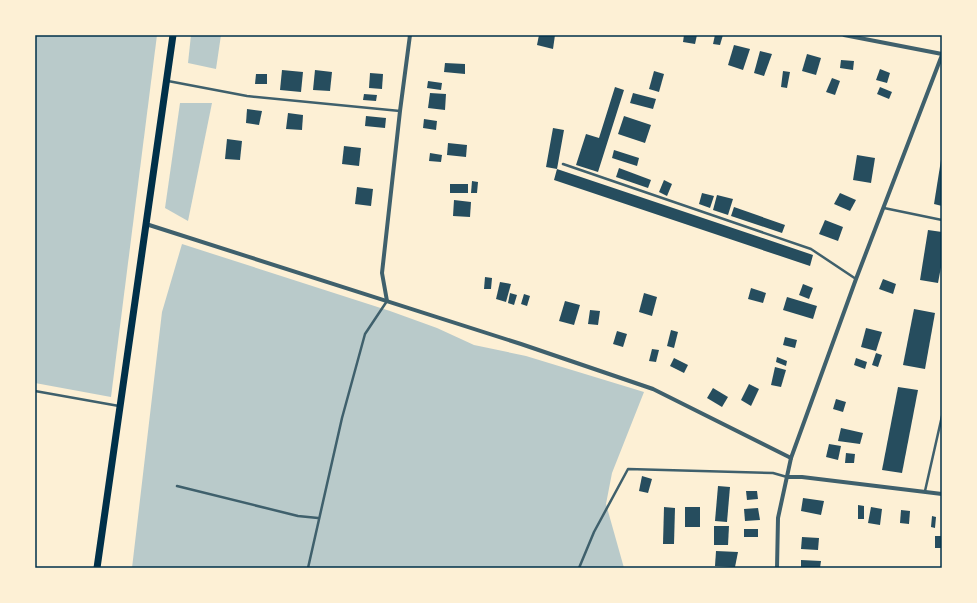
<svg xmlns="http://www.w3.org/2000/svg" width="977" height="603" viewBox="0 0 977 603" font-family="'Sofia Sans Condensed',sans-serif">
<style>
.green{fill:#b9caca}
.building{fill:#264d5e}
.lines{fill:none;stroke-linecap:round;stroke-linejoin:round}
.service{stroke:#3f606c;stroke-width:2.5}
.minor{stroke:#3f606c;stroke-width:4}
.secondary{stroke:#003049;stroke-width:7}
.neatline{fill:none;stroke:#003049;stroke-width:1.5}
</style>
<rect width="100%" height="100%" fill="#fdf0d5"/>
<g class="green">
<polygon points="35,35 157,35 111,397 35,383"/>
<polygon points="191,35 221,35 216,69 188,63"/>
<polygon points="180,103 212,103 188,221 165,208"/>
<polygon points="182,244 390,311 437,328 474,345 526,356 644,392 612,473 606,504 624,568 132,568 162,312"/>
</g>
<g class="building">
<polygon points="539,35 555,35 553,49 537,45"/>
<polygon points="684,35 697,35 695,44 683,42"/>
<polygon points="715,35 723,35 720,45 713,44"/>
<polygon points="734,45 750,49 743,70 728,65"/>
<polygon points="760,51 772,54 764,76 754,73"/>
<polygon points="807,54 821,58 816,75 802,71"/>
<polygon points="841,60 854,61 853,70 840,68"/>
<polygon points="445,63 465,64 465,74 444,72"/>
<polygon points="880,69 890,73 887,83 876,80"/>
<polygon points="282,70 303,72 301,92 280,90"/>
<polygon points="315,70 332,72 330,91 313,90"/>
<polygon points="654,71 664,74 659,92 649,89"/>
<polygon points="783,71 790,72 787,88 781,87"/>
<polygon points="370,73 383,74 382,89 369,88"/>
<polygon points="256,74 267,74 267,84 255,84"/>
<polygon points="832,78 840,81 835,95 826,92"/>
<polygon points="428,81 442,83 441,90 427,88"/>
<polygon points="615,87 624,90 598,172 576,165 586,134 599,138"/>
<polygon points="880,87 892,92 889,99 877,94"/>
<polygon points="430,93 446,94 445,110 428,108"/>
<polygon points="633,93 656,99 653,109 630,103"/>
<polygon points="364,94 377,95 376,101 363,100"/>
<polygon points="247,109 262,111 259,125 246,123"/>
<polygon points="288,113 303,115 302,130 286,129"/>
<polygon points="366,116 386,118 385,128 365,126"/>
<polygon points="624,116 651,125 645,143 618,134"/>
<polygon points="424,119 437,121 436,130 423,128"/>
<polygon points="553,128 564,130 557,169 813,255 810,266 554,180 557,169 546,167"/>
<polygon points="227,139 242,141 240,160 225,159"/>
<polygon points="448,143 467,145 466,157 447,155"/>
<polygon points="344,146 361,148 359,166 342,164"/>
<polygon points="614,150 639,158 637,166 612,158"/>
<polygon points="430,153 442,155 441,162 429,161"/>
<polygon points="857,155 875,158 871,183 853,180"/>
<polygon points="941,160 942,160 942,206 934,204"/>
<polygon points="619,168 651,180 648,188 616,177"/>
<polygon points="664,180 672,184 667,196 659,192"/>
<polygon points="472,181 478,182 477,193 471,193"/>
<rect x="450" y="184" width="18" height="9"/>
<polygon points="357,187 373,189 371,206 355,204"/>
<polygon points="702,193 714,196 710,208 699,204"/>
<polygon points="840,193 856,200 850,211 834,204"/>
<polygon points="717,195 733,199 728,215 713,210"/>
<polygon points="454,200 471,202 470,217 453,216"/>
<polygon points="734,207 785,225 782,233 731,216"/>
<polygon points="825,220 843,227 838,241 819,234"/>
<polygon points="928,230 942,232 942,262 938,283 920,280"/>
<polygon points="485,277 492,278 491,289 484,289"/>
<polygon points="883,279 896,284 893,294 879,289"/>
<polygon points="500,282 511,284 506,302 496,299"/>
<polygon points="803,284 813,288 809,299 799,295"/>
<polygon points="751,288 766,293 763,303 748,299"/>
<polygon points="510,293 517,295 514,305 508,303"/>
<polygon points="644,293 657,297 652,316 639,312"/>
<polygon points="524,294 530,296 527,306 521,304"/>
<polygon points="787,297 817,306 813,319 783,310"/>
<polygon points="565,301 580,305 574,325 559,321"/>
<polygon points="914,309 935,313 925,369 903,365"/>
<polygon points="590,310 600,311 598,325 588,324"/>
<polygon points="866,328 882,332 876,351 861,347"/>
<polygon points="671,330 678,332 674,348 667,346"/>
<polygon points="617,331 627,334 623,347 613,344"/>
<polygon points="785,337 797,340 795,348 783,345"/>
<polygon points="652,349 659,350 656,362 649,361"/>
<polygon points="876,353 882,355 878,367 872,365"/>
<polygon points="777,357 787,361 786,366 776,362"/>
<polygon points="674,358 688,365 684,373 670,366"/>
<polygon points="856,358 867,362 865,369 854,365"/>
<polygon points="775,367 786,370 781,387 771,385"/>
<polygon points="749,384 759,389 751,406 741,400"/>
<polygon points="898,387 918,390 902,473 882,470"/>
<polygon points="713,388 728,397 722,407 707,398"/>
<polygon points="836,399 846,402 843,412 833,409"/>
<polygon points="841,428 863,433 860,444 838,441"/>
<polygon points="829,444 841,446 838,460 826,457"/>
<polygon points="846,453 855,454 854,463 845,463"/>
<polygon points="642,476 652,479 648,493 639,491"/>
<polygon points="718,486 730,487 727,522 715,521"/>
<polygon points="746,491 757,491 758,499 747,500"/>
<polygon points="803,498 824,501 821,515 801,511"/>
<polygon points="858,505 864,506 864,519 858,519"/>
<polygon points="664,507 675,508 674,544 663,544"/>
<rect x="685" y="507" width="15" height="20"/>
<polygon points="871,507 882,509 880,525 868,523"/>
<polygon points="758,508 760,520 745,521 744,509"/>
<polygon points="901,510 910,511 909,524 900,523"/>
<polygon points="932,516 936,517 935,528 931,527"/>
<polygon points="714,526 729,526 728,545 714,545"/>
<rect x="744" y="529" width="14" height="8"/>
<rect x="935" y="536" width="7" height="12"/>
<polygon points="802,537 819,538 818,550 801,549"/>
<polygon points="716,551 738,552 735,567 715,566"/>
<polygon points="801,560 821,561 820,568 801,567"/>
</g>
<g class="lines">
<g class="service">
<polyline points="168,81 247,96 400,111"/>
<polyline points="563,164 811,249 856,279"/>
<polyline points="884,208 942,220"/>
<polyline points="35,391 119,406"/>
<polyline points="177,486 298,516 318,518"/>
<polyline points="925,491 942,416"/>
<polyline points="308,568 342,418 365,334 387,301"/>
<polyline points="579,568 594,532 628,469 773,473 787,477"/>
</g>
<g class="minor">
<polyline points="844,35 942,54"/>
<polyline points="146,224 521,344 653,389 791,458"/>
<polyline points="387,301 382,273 400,111 410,35"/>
<polyline points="787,477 802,477 942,494"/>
<polyline points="777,568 778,518 791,458 856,279 942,55"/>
</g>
<polyline class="secondary" points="97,568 173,35"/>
</g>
<rect width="977" height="603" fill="none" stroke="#fdf0d5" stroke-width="72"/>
<rect x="36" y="36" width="905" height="531" class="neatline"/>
</svg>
